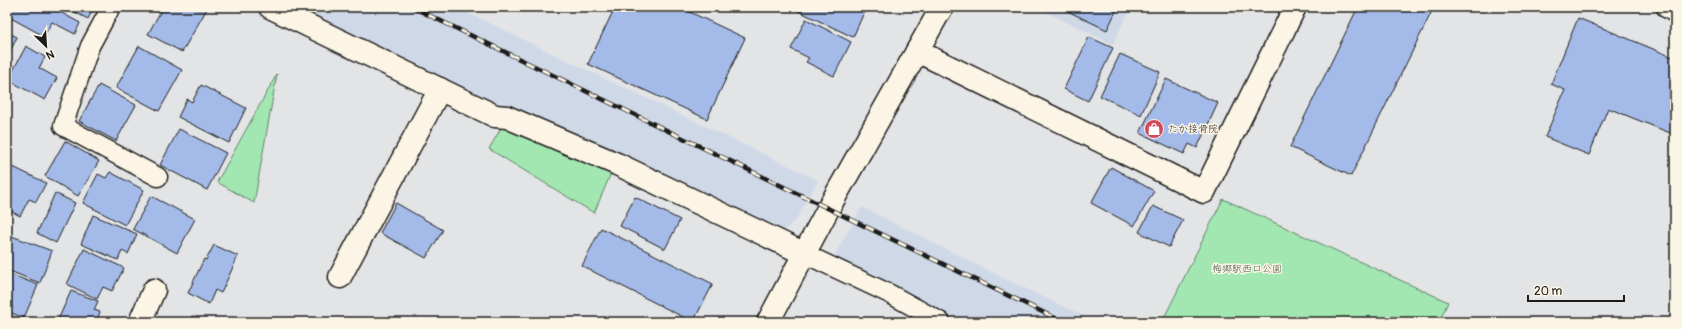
<svg xmlns="http://www.w3.org/2000/svg" width="1682" height="329" viewBox="0 0 1682 329" font-family="Pangolin,'Klee One',sans-serif">
<style>
.built{fill:#cfd8e7}
.green{fill:#a2e7b2;stroke:#5f8267}
.building{fill:#a4bbe9;stroke:#1c1c1c}
.lines{fill:none;stroke-linecap:round;stroke-linejoin:round}
.service-casing{stroke:#1c1c1c;stroke-width:21}
.minor-casing{stroke:#1c1c1c;stroke-width:25}
.tertiary-casing{stroke:#1c1c1c;stroke-width:25}
.service{stroke:#fcf5e5;stroke-width:18}
.minor{stroke:#fcf5e5;stroke-width:22}
.tertiary{stroke:#fcf5e5;stroke-width:22}
.rail-casing{stroke:#1c1c1c;stroke-width:4.5}
.rail{stroke:#fcf5e5;stroke-width:3;stroke-dasharray:9;stroke-linecap:butt}
.labels{text-anchor:middle;dominant-baseline:central;stroke-width:3;stroke-linejoin:round;paint-order:stroke}
.poi-label{font-size:10px;fill:#1c1c1c;stroke:#fcf5e5;text-anchor:start}
.park-label{font-size:10px;fill:#445949;stroke:#fcf5e5}
</style>
<rect width="100%" height="100%" fill="#e2e4e6"/>
<filter id="ink" filterUnits="userSpaceOnUse"><feTurbulence type="fractalNoise" baseFrequency=".025" numOctaves="2"/><feDisplacementMap in="SourceGraphic" scale="8" xChannelSelector="R" yChannelSelector="G"/><feConvolveMatrix kernelMatrix="1 2 1 2 8 2 1 2 1" color-interpolation-filters="sRGB"/></filter>
<g filter="url(#ink)">
<g class="built">
<polygon points="292,7 455,7 818,180 797,218 780,235 507,110"/>
<polygon points="1035,7 1131,7 1113,44"/>
<polygon points="862,207 1003,278 1096,322 960,322 833,258"/>
</g>
<g class="green">
<polygon points="277,74 254,203 217,182"/>
<polygon points="504,123 612,171 594,213 489,149"/>
<polygon points="1223,199 1448,302 1439,322 1162,322"/>
</g>
<g class="building">
<polygon points="10,7 51,7 80,23 75,34 52,22 44,36 7,16"/>
<polygon points="65,7 94,7 88,19"/>
<polygon points="163,7 208,7 182,52 148,34"/>
<polygon points="615,7 679,7 745,38 707,119 588,64"/>
<polygon points="790,7 863,7 866,8 853,37"/>
<polygon points="1059,7 1118,7 1107,30"/>
<polygon points="1358,7 1434,7 1351,176 1290,147"/>
<polygon points="1578,18 1675,58 1675,135 1608,108 1589,155 1545,137 1565,90 1551,84"/>
<polygon points="806,19 851,42 834,76 806,62 809,58 791,49"/>
<polygon points="7,32 17,37 7,58"/>
<polygon points="1089,37 1113,48 1088,101 1064,89"/>
<polygon points="26,46 45,57 39,68 57,78 45,100 8,80"/>
<polygon points="139,46 182,70 159,111 116,88"/>
<polygon points="1120,54 1160,72 1141,115 1100,96"/>
<polygon points="1166,79 1218,103 1197,148 1189,144 1184,154 1140,133"/>
<polygon points="99,85 136,105 116,141 79,121"/>
<polygon points="201,85 246,108 229,143 178,117 187,99 192,102"/>
<polygon points="179,129 226,153 207,190 160,165"/>
<polygon points="65,141 99,161 78,196 45,176"/>
<polygon points="13,167 46,183 36,202 29,199 20,216 7,209 7,180"/>
<polygon points="1111,167 1154,191 1134,226 1091,203"/>
<polygon points="110,172 144,190 125,225 83,203 98,174 106,178"/>
<polygon points="55,193 75,203 56,243 37,233"/>
<polygon points="151,196 195,219 177,253 133,229"/>
<polygon points="635,197 680,220 665,249 620,226"/>
<polygon points="396,203 443,230 426,258 380,233"/>
<polygon points="1153,206 1183,220 1169,247 1139,232"/>
<polygon points="93,215 137,234 128,254 122,251 118,260 81,244"/>
<polygon points="601,228 713,284 693,322 582,266"/>
<polygon points="9,235 52,251 40,283 7,270 7,241"/>
<polygon points="214,245 238,256 221,293 215,290 209,304 188,293 204,259 206,260"/>
<polygon points="84,249 124,268 112,291 103,287 97,299 67,284"/>
<polygon points="7,273 38,285 24,318 7,311"/>
<polygon points="71,291 98,301 94,310 100,312 97,320 101,322 57,322"/>
<polygon points="7,314 23,322 7,322"/>
<polygon points="192,316 206,322 189,322"/>
</g>
<g class="lines">
<defs>
<g id="service">
<polyline points="111,7 90,46 63,126 158,177"/>
<polyline points="805,254 890,294 941,322"/>
</g>
<g id="minor">
<polyline points="270,7 495,116 507,117 617,164 805,254"/>
<polyline points="917,51 1204,192 1295,7"/>
<polyline points="340,277 440,89"/>
<polyline points="140,322 154,290"/>
</g>
<g id="tertiary">
<polyline points="1668,7 1675,11"/>
<polyline points="768,322 828,209 942,7"/>
</g>
</defs>
<use href="#service" class="service-casing"/>
<use href="#minor" class="minor-casing"/>
<use href="#tertiary" class="tertiary-casing"/>
<use href="#service" class="service"/>
<use href="#minor" class="minor"/>
<use href="#tertiary" class="tertiary"/>
<defs>
<polyline id="rail" points="412,7 1063,322"/>
</defs>
<use href="#rail" class="rail-casing"/>
<use href="#rail" class="rail"/>
</g>
</g>
<defs>
<symbol id="shop-disc" viewBox="-11 -11 22 22"><circle r="9.5" fill="#d1495b" stroke="#fcf5e5"/><path d="M-5-2.5h2.3a2.7 3.5 0 0 1 5.4 0H5L5.5 6h-11ZM-1.5-2.5h3a1.5 2.3 0 0 0-3 0Z" fill="#fff"/></symbol>
</defs>
<g fill-rule="evenodd">
<use href="#shop-disc" x="1143" y="118" width="22" height="22"/>
</g>
<g class="labels">
<g class="poi-label">
<text x="1168" y="129">たか接骨院</text>
</g>
<g class="park-label">
<text x="1247" y="269">梅郷駅西口公園</text>
</g>
</g>
<rect width="1682" height="329" fill="none" stroke="#fcf5e5" stroke-width="24"/>
<rect x="12" y="12" width="1658" height="305" fill="none" stroke="#1c1c1c" stroke-width="1.5" filter="url(#ink)"/>
<g transform="translate(46 46) rotate(155)" stroke="#fcf5e5" stroke-width="3" paint-order="stroke">
<path d="M0-3L7 15L0 10L-7 15Z" fill="#1c1c1c"/>
<text y="-6" font-size="11" font-weight="bold" text-anchor="middle" fill="#1c1c1c">N</text>
</g>
<path d="M1528 295v6h96v-6" fill="none" stroke="#1c1c1c" stroke-width="2"/>
<text x="1534" y="295" font-size="12" fill="#1c1c1c" stroke="#fcf5e5" stroke-width="3" paint-order="stroke">20 m</text>
</svg>
